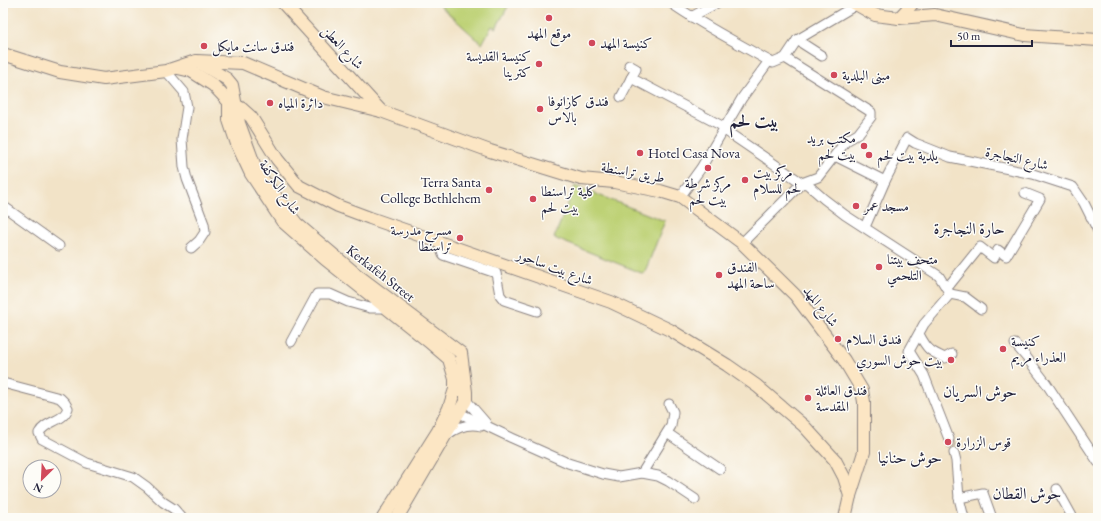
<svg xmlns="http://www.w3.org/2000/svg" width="1101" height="521" viewBox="0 0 1101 521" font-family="'EB Garamond',Amiri,serif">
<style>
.green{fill:#bdd174;stroke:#707a58}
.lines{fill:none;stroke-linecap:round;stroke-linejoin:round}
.street-tunnel{stroke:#c8bcab;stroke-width:9;stroke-dasharray:9 4.5;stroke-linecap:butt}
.street-casing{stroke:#8a8281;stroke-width:11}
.secondary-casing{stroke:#8a8281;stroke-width:14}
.street{stroke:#fff;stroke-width:9}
.secondary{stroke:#fce6c4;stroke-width:12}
.poi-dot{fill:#d1495b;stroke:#fdfcf7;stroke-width:1.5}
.labels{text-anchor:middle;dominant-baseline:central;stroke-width:3;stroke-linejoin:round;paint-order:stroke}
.poi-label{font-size:14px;fill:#22223b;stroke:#fdfcf7;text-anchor:start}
.street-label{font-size:14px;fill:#22223b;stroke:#fdfcf7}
.quarter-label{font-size:16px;fill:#22223b;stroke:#fdfcf7}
.district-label{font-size:18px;font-weight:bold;fill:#22223b;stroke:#fdfcf7}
</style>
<rect width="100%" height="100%" fill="#fdfcf7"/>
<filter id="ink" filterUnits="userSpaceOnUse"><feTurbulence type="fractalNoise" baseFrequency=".025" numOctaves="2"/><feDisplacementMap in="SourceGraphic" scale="8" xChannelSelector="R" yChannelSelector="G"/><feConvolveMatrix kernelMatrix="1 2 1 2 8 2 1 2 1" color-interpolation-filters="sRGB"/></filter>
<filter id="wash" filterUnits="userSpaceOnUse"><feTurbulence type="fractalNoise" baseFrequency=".012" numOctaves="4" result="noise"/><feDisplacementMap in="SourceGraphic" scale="16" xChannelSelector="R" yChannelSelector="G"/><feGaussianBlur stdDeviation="0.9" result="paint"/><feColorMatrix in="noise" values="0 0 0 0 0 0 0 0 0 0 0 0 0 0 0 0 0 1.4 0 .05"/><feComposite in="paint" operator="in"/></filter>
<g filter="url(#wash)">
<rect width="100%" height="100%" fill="#f2e3c7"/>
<g class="green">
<polygon points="437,3 510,3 496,28 492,26 482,44"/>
<polygon points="575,186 665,221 644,274 554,238"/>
</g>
</g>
<g filter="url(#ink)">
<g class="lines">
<polyline class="street-tunnel" points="949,439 954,453"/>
<defs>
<g id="street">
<path d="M671,3C702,25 736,42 769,61"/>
<polyline points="691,17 717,3"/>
<polyline points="797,40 822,56"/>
<polyline points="166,71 184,92 187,107 182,139 184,167 187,179 204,224 205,232 199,241 191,248"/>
<polyline points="631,78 724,127 726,131 802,183 807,184 824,199 845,215 939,276 950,294"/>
<polyline points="621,97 636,69 629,65"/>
<polyline points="835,156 885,181 907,138 915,143 950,157 1033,174 1073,187 1084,203 1098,231"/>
<polyline points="680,197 701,168 742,98 769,61 773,63 785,58 797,40 856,5"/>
<polyline points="3,206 59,246"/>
<polyline points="865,227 885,181"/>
<polyline points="439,242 443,255 496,273 500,295 504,300 537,311"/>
<polyline points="742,243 802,183 818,177 846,141 858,134 871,117 871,112 785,58"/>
<polyline points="947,288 980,247 994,258 998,250 1006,256 1040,199 1025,193"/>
<polyline points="950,294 965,297 981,309"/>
<path d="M919,334C927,349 929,351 945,358L952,354"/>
<polyline points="291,342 317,294 330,294 348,302 370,308 385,308 387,306"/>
<polyline points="1015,344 1027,358 1046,383 1098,462"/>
<path d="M3,383L60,398L65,403L68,408C63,423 46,420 39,433L42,439L87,463L133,477L147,487L163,502L174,509L182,518"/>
<polyline points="466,400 486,423"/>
<polyline points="453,410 512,438 568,463 603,474 619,477 642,473 658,476 668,481 695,499"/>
<polyline points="667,433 720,469"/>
<path d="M447,435C457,427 468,423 481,426"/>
<polyline points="949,439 924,375 909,351 924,324 950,294"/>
<polyline points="954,453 956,461 959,498 964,518"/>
<polyline points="642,473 671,426 673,412 669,404"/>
<polyline points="1057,489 1073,518"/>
<polyline points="959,498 983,493 992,518"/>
</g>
<g id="secondary">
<polyline points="283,3 381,111"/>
<polyline points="854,3 875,15 899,18 935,15 1024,35 1098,40"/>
<polyline points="899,18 913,3"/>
<polyline points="3,54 60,72 104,79 166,71 196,61 243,63 323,97 381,111 490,151 581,179 614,182 660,191 680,197 742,243 795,295 844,360 862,390 864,402 864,452 850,496 845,518"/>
<polyline points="198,62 227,79 232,85 239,123 257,172 296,223 356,274 461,353 466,392 466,400 397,518"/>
<polyline points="178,68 191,71 213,85 229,102 229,120 237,144 251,174 282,221 325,259 428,341 449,359 455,379 455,389 449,408 438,431 383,518"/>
<polyline points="229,102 241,108 251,117 277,159 299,186 338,206 370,218 611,302 670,330 727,365 757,386 804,426 835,460 844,477 850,496"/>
</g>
</defs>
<use href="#street" class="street-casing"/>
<use href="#secondary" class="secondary-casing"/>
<use href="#street" class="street"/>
<use href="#secondary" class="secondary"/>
</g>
</g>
<g class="poi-dot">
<circle cx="549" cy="18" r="4"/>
<circle cx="592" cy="43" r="4"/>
<circle cx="204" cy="46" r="4"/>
<circle cx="539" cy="64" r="4"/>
<circle cx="834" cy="75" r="4"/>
<circle cx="270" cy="103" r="4"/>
<circle cx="540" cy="109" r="4"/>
<circle cx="864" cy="146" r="4"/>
<circle cx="640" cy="153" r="4"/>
<circle cx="869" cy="155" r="4"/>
<circle cx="708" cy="168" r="4"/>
<circle cx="745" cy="180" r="4"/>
<circle cx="489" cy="190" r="4"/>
<circle cx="533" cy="199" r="4"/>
<circle cx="856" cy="206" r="4"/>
<circle cx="460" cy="238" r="4"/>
<circle cx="879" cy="267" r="4"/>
<circle cx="719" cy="275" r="4"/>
<circle cx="838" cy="339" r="4"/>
<circle cx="1003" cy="349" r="4"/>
<circle cx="951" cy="360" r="4"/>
<circle cx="808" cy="398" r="4"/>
<circle cx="948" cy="442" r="4"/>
</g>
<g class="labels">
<g class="poi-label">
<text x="549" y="33" text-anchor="middle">موقع المهد</text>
<text x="600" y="43">كنيسة المهد</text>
<text x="212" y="46">فندق سانت مايكل</text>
<text x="531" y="56" text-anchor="end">كنيسة القديسة<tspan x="531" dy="16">كترينا</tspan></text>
<text x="842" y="75">مبنى البلدية</text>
<text x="548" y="101">فندق كازانوفا<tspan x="548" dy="16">بالاس</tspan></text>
<text x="278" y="103">دائرة المياه</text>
<text x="856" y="138" text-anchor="end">مكتب بريد<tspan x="856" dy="16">بيت لحم</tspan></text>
<text x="648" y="153">Hotel Casa Nova</text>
<text x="877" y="155">يلدية بيت لحم</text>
<text x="753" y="172">مركز بيت<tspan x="753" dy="16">لحم للسلام</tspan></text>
<text x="481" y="182" text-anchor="end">Terra Santa<tspan x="481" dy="16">College Bethlehem</tspan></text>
<text x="708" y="183" text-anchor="middle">مركز شرطة<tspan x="708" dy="16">بيت لحم</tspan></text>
<text x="541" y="191">كلية تراسنطا<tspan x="541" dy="16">بيت لحم</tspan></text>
<text x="864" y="206">مسجد عمر</text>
<text x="452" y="230" text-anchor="end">مسرح مدرسة<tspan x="452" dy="16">تراسنطا</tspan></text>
<text x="887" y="259">متحف بيتنا<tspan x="887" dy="16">التلحمي</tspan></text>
<text x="727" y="267">الفندق<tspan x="727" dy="16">ساحة المهد</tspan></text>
<text x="846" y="339">فندق السلام</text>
<text x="1011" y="341">كنيسة<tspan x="1011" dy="16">العذراء مريم</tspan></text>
<text x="943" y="360" text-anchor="end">بيت حوش السوري</text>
<text x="816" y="390">فندق العائلة<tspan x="816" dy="16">المقدسة</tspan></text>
<text x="956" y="442">قوس الزرارة</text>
</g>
<g class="street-label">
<text transform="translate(343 47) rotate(47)">شارع العطن</text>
<text transform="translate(1017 158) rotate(13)">شارع النجاجرة</text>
<text transform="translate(633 172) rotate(10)">طريق تراسنطة</text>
<text transform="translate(280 187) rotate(56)">شارع الكركفة</text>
<text transform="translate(555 267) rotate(20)">شارع بيت ساحور</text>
<text transform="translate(381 273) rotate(38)">Kerkafeh Street</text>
<text transform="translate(821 306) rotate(52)">شارع المهد</text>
</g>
<g class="quarter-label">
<text x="969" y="228">حارة النجاجرة</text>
<text x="980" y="391">حوش السريان</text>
<text x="910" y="457">حوش حنانيا</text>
<text x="1027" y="493">حوش القطان</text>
</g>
<g class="district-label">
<text x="754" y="120">بيت لحم</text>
</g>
</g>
<rect width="1101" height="521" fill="none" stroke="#fdfcf7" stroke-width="16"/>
<g transform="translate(42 479) rotate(204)"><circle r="19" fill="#fdfcf7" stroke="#a5a5ac"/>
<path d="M0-3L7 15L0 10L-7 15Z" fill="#d1495b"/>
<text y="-6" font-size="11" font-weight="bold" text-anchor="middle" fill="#22223b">N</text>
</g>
<path d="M951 40v6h81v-6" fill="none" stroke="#22223b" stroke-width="2"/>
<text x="957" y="40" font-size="12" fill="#22223b" stroke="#fdfcf7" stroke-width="3" paint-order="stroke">50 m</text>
</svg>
